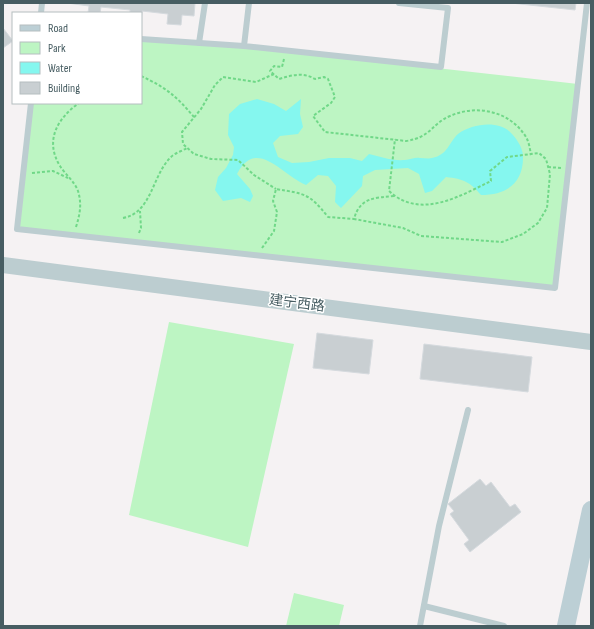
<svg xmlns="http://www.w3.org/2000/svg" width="594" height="629" viewBox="0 0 594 629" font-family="'Sofia Sans Condensed','Noto Sans SC',sans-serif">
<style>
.green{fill:#bdf5c3}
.water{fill:#85f7ef}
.building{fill:#c9cfd2;stroke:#d5dade}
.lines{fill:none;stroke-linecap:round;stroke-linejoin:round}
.path{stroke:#70d888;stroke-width:2;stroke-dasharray:3 2;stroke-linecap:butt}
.service{stroke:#bccdd0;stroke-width:6}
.tertiary{stroke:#bccdd0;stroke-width:16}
.secondary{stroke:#bccfd5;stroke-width:18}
.labels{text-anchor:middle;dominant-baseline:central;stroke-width:3;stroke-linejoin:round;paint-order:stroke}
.street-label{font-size:14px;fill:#475d62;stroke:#fff}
</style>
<rect width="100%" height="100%" fill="#f5f2f3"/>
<g class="green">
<polygon points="141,39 285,51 578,84 555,288 17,229 31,103 141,103"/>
<polygon points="169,322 294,344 248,547 129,515"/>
<polygon points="294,593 344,605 339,626 286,626"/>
</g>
<path class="water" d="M257,99L274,104L286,111L301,99L300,114L303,127L298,134L280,136L273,143L278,157L292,163L309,162L329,158H350L362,161L369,154C381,157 392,161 405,160C410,160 415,157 420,158C424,158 429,159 432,158C448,155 449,142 458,134C472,124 497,120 510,132C516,138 522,146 523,155C524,183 507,195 481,195C470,182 464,179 446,177L432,191L425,193L419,174L408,168L375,170L363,176L362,186L341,208L335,202L336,186L328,176L318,175L306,185C281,174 256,137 237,174L250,189L253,196L250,202L241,198L223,201L215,190L218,177L226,168L233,155L234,147L228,135L229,114L240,104Z"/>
<g class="building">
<polygon points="67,3 195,3 194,16 182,15 181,25 167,24 168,14 142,11 141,21 141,13 130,13 130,10 101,7 100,13 88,13 89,6"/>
<polygon points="511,3 576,3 575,10"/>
<polygon points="3,28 13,41 3,48"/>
<polygon points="317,333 373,340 369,374 313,368"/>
<polygon points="424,344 532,357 528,392 420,379"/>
<polygon points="480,479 486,486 491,482 510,507 515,504 521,512 470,552 464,544 469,540 450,514 454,511 448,504"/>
</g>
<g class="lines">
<g class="path">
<path d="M284,59L282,67L274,66L270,71L279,79C292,75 303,72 315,79L324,77L328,79L335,97L331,103L313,116L325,132L406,141C432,137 431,124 450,116C477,104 510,111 526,137C529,142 530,149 531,155"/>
<polyline points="274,74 256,82 223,77 215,85 201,109 182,132 183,144 194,154 211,159 238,160 254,175 276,189"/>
<path d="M141,76C167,88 176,96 194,117"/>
<polyline points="548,167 561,168"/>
<polyline points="32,173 53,171 68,178"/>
<path d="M394,196C375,198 360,197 354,219L403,228L421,236L502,242L523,234L538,223L547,208L550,174L546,159L539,153L507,157L490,171L491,181C460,196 420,220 389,191L395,139"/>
<path d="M123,218C152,213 152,175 171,157C175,153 182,151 187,148"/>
<path d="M76,227C80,214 82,204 78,191C75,182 65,174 60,166C44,140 58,118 79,103"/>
<polyline points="139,233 141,228 140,211"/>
<path d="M262,248L274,231L277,212L273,201L276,189C305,194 309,193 328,217L354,219"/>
</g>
<g class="service">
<polyline points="249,3 244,46 441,67 448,8 399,3"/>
<polyline points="41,13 42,3"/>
<polyline points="141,39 244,46"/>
<polyline points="199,43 205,3"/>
<polyline points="31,103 17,229 555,288 587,3"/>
<polyline points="424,606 504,626"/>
<polyline points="420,626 439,526 468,410"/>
</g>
<polyline class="tertiary" points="3,265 591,342"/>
<polyline class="secondary" points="566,626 591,510"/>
</g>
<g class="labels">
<g class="street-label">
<text transform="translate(297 303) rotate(7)">建宁西路</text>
</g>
</g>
<rect width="594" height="629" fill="none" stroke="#475d62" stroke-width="8"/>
<rect x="12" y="12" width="130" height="92" fill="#ffffff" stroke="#b5bec0"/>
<rect x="20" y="25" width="20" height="6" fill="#bccfd5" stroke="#b5bec0"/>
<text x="48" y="32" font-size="12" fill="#475d62">Road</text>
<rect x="20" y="42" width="20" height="12" fill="#bdf5c3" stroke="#b5bec0"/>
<text x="48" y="52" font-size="12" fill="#475d62">Park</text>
<rect x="20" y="62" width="20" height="12" fill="#85f7ef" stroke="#b5bec0"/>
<text x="48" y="72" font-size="12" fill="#475d62">Water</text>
<rect x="20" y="82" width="20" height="12" fill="#c9cfd2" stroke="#b5bec0"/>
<text x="48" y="92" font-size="12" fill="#475d62">Building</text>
</svg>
